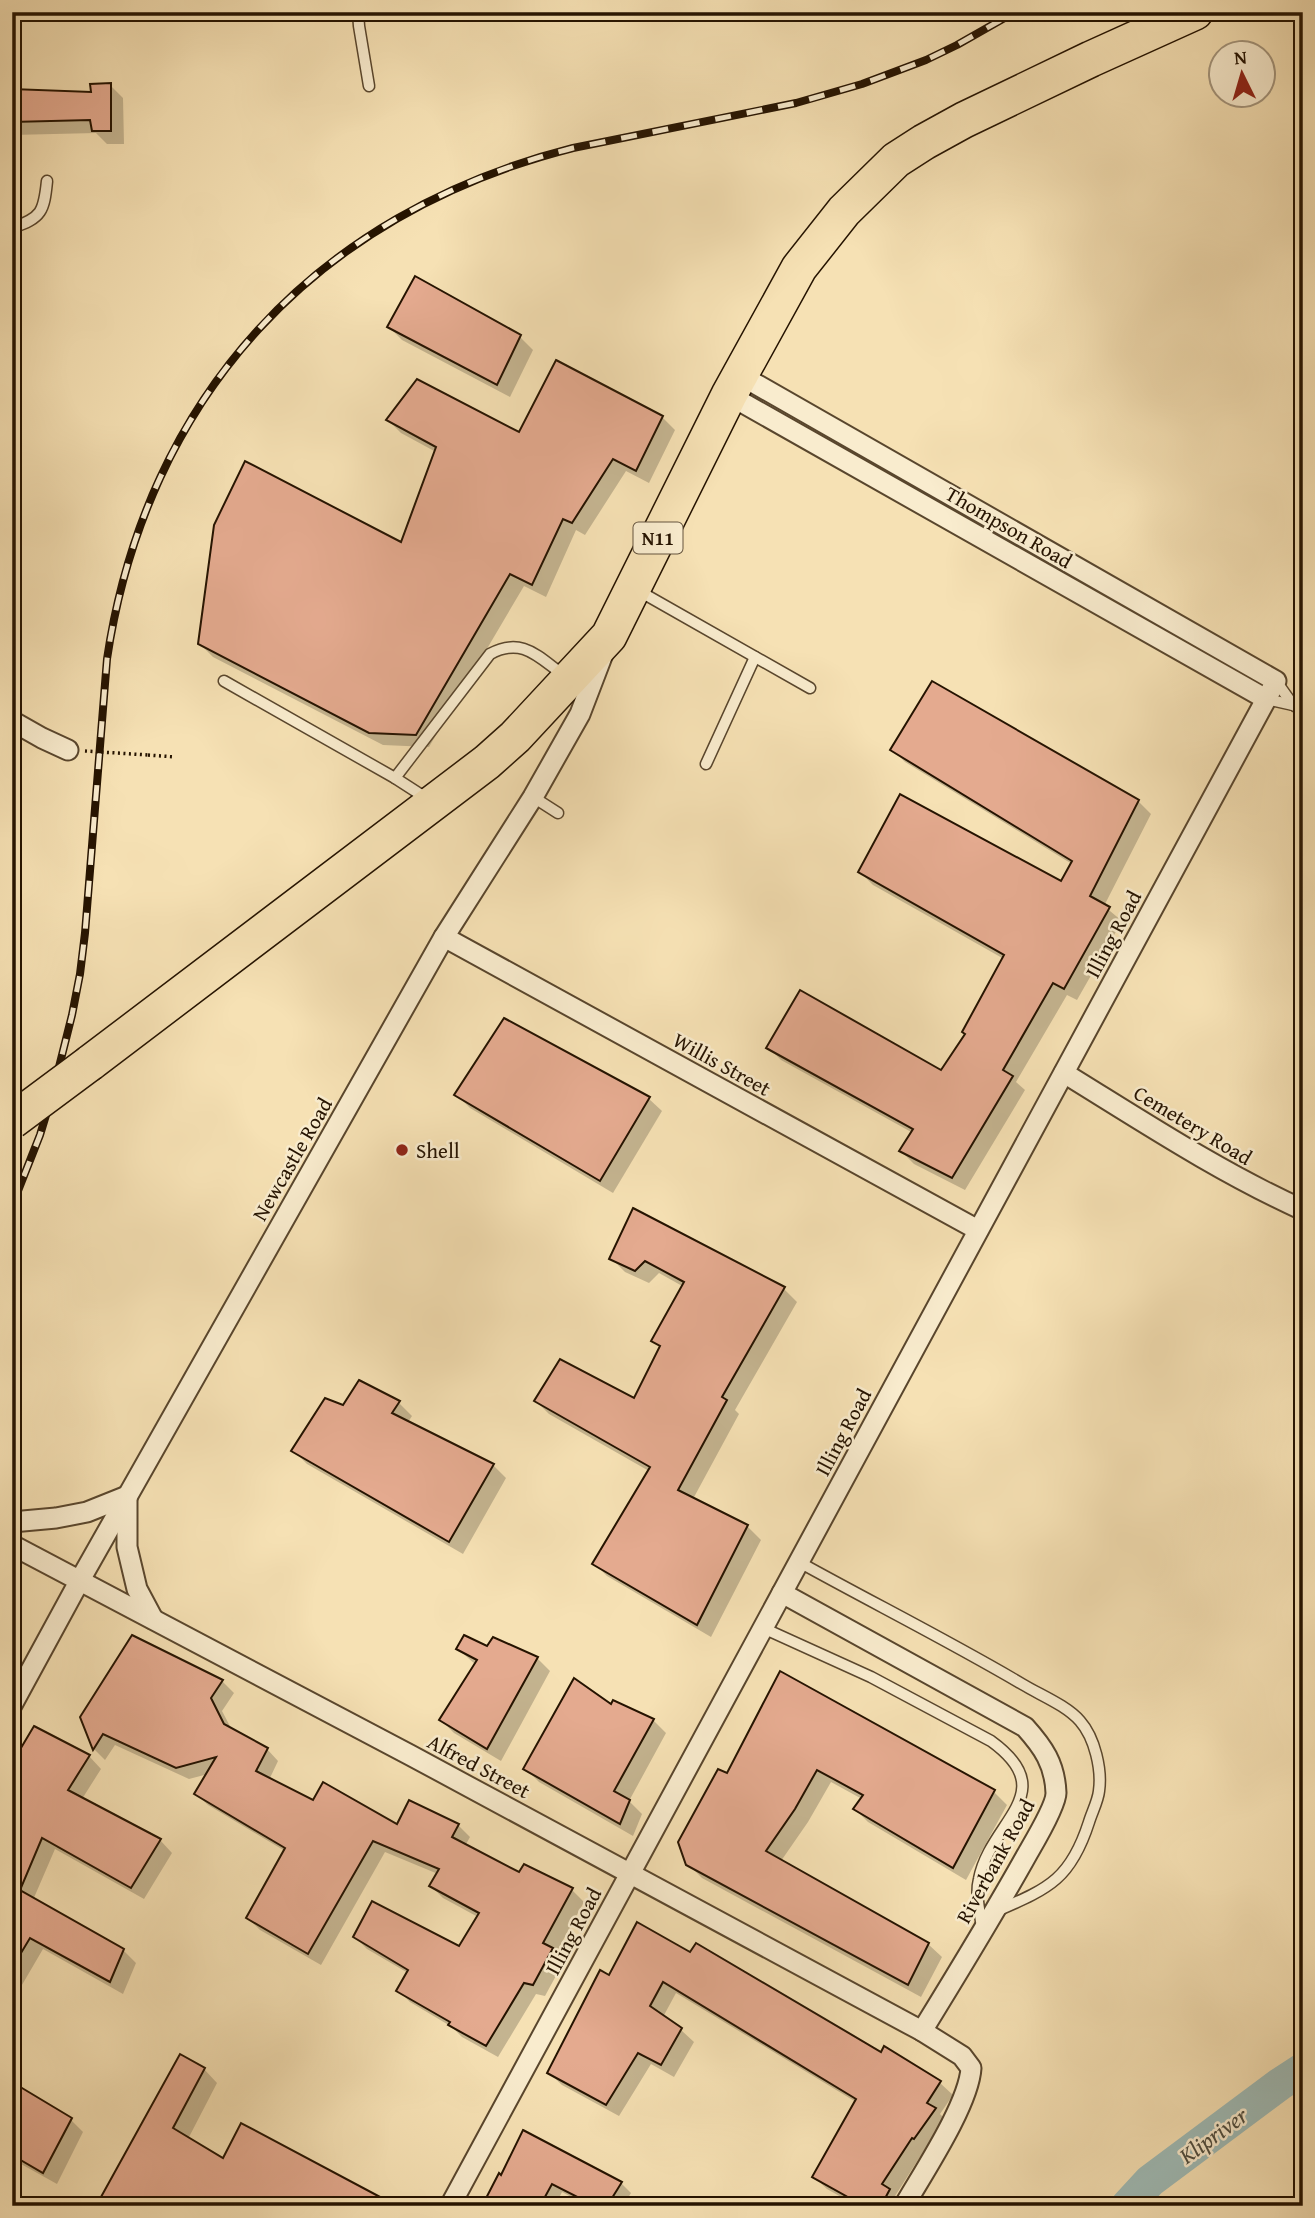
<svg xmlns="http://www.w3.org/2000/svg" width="1315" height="2218" viewBox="0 0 1315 2218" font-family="'Gentium Book Plus',serif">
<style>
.shadow{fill:#0003}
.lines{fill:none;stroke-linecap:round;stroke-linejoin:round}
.river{stroke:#9fbbb6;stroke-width:33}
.building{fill:#e4aa8f;stroke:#251300;stroke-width:2}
.lane-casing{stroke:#59462d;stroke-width:13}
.street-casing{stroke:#59462d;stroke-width:23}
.highway-casing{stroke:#251300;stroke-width:38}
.path{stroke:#251300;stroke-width:3.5;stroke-dasharray:2 3.5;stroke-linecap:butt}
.lane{stroke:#f9ecce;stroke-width:10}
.street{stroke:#f9ecce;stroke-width:19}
.highway{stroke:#f6e1b4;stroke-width:35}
.rail-casing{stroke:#251300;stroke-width:8}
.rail{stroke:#f9ecce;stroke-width:5;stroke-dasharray:16;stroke-linecap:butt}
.highway-bridge-casing{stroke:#251300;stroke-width:38;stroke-linecap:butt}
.path-bridge{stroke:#251300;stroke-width:3.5;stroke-dasharray:2 3.5;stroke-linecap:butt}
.highway-bridge{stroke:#f6e1b4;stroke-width:35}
.poi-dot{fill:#8f2418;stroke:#f9ecce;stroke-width:2.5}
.labels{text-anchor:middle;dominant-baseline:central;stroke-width:5;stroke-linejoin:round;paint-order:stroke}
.shield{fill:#f9ecce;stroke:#65543e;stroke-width:2}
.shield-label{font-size:19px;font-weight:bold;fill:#251300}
.street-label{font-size:21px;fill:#251300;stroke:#f9ecce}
.poi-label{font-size:21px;fill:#251300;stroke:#f9ecce;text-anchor:start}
.water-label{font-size:23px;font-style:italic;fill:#504e40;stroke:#f9ecce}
</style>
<rect width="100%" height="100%" fill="#f6e1b4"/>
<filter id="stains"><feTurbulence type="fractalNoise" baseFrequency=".00286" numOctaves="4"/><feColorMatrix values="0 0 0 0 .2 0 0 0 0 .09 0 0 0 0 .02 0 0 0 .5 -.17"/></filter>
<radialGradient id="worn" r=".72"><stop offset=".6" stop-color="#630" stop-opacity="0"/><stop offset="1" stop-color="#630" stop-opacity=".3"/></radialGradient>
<g class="shadow">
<polygon points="12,12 19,12 21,91 93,93 110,85 123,98 124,144 107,144 96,133 12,135"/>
<polygon points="389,327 520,337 533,350 510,397 402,340"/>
<polygon points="662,417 675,430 649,483 626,471 585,535 576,530 546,597 524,586 429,747 383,745 213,657 200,644 402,545 436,452 401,433 388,420 520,435"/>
<polygon points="892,749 1138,801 1151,814 1104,906 1122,921 1077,1000 1067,995 1016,1082 1025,1090 965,1190 914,1164 901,1151 913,1133 781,1060 768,1047 941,1072 967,1034 1004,959 873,885 860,872 1062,883 1072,864 905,762"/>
<polygon points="457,1095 648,1098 662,1111 613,1193 470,1108"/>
<polygon points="634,1211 784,1289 797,1302 735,1410 739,1414 693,1499 747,1526 761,1540 711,1637 607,1576 594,1563 649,1471 549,1414 536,1401 634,1401 661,1348 654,1341 684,1287 659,1273 649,1283 625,1272 612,1259"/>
<polygon points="399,1403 412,1416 408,1422 493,1465 506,1478 463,1554 307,1464 294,1451 344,1407"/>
<polygon points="458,1649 487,1649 537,1658 550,1671 501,1761 454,1733 441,1720 476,1665"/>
<polygon points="780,1673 994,1792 1007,1805 966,1880 868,1822 855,1809 862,1799 831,1782 808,1822 781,1861 928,1944 942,1957 921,1997 702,1878 688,1864 727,1776"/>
<polygon points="222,1681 234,1693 222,1711 232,1730 267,1749 278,1761 269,1780 313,1803 397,1826 410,1802 458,1825 470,1837 465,1846 520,1874 524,1866 572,1890 584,1902 556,1953 564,1961 545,1996 536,1994 498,2057 462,2037 452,2027 410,2002 398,1990 408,1973 367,1949 355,1937 459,1948 478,1917 443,1898 431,1886 438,1874 385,1852 321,1965 260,1930 248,1918 285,1851 208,1805 196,1794 208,1774 189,1779 115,1745 105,1760 94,1749 82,1717"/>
<polygon points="612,1706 653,1720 666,1733 629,1801 642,1814 633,1836 539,1782 526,1769"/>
<polygon points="89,1756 101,1769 82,1799 160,1840 172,1853 144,1899 55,1849 33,1900 123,1950 136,1963 123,1994 43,1949 12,2002 12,1766"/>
<polygon points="637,1924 882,2054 940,2083 953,2095 940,2114 947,2121 927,2150 925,2149 895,2196 901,2203 900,2206 857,2206 827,2189 814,2177 856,2102 676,1993 663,2017 681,2030 694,2042 674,2077 651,2064 619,2116 562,2085 549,2073 610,1978"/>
<polygon points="204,2069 217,2083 188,2139 224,2160 98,2206"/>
<polygon points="12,2084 71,2120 83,2132 57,2184 12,2159"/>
<polygon points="524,2133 621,2183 631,2193 623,2206 588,2206 562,2192 555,2206 484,2206 502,2177"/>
</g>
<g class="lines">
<polyline class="river" points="1127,2206 1150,2181 1280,2084 1303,2069"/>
</g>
<g class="building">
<polygon points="111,83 111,131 92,131 90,120 12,122 12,89 91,92 90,84"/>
<polygon points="415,276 521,335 497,385 387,327"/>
<polygon points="556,360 663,416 636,471 613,459 572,523 563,519 532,585 510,574 416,735 369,733 198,644 214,525 245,461 401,542 436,447 386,420 417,379 519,432"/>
<polygon points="932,681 1139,800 1090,896 1110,907 1064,989 1053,983 1003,1070 1013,1076 952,1178 899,1151 913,1129 766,1048 800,990 941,1070 965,1034 962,1032 1004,955 858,872 900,794 1061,881 1072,861 890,750"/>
<polygon points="504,1018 650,1097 600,1181 454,1095"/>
<polygon points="633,1208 785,1287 722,1397 727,1400 678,1490 748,1525 697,1625 592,1564 650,1467 534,1401 560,1359 634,1398 660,1346 651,1341 684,1282 645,1261 635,1271 609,1259"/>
<polygon points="359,1380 400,1401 392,1413 494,1464 449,1542 291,1451 325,1398 343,1405"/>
<polygon points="132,1635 223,1680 211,1698 224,1724 268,1748 256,1771 313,1800 323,1782 397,1824 409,1800 459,1824 452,1837 519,1872 524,1864 573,1888 543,1943 553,1948 533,1985 524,1983 486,2046 448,2025 450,2022 396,1991 408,1970 353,1937 372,1901 459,1946 479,1913 429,1886 439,1869 373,1841 308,1954 246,1918 285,1848 194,1794 216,1757 176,1768 103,1734 93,1750 80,1717"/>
<polygon points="464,1635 487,1646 493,1637 538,1657 487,1749 439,1720 477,1660 456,1649"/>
<polygon points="780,1671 995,1790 953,1868 853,1809 863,1795 817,1770 795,1809 766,1851 929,1943 908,1985 686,1865 678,1842 718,1769 727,1773"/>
<polygon points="574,1678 611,1704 613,1700 654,1719 614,1791 630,1800 620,1824 523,1769"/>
<polygon points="34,1726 90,1755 68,1790 161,1839 131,1888 42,1838 20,1890 124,1949 110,1982 30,1938 12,1968 12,1763"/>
<polygon points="637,1922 690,1952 696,1943 881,2052 884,2046 941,2081 927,2103 936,2108 914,2139 912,2138 882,2184 890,2189 881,2206 864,2206 812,2177 856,2099 663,1982 650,2006 682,2028 661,2065 638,2053 606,2105 547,2073 600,1970 609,1975"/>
<polygon points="180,2054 205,2068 173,2128 223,2158 241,2123 397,2206 96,2206"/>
<polygon points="12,2082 72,2118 43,2173 12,2155"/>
<polygon points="523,2130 622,2182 607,2206 595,2206 552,2184 540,2206 482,2206 499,2173 501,2175"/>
</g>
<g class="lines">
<defs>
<g id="lane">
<polyline points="358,12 359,26 369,86"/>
<path d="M12,228C42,218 44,211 47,181"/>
<polyline points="639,591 810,688"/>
<polyline points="224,681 395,778"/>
<polyline points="1276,681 1293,705"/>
<polyline points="1266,699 1293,705 1303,711"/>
<polyline points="706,764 755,657"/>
<polyline points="533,797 558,813"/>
<path d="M426,798L395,778L490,654C523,636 539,658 565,676"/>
<path d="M799,1562C873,1603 949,1641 1022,1684C1040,1695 1066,1705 1080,1721C1095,1738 1102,1770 1099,1791C1098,1801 1092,1812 1089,1822C1071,1878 1050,1888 999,1910"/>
<path d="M763,1628L871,1677L991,1741C1063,1793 990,1821 979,1879C975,1895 980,1912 982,1928"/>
</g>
<g id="street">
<polyline points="729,395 1266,699"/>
<polyline points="12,721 42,738 68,750"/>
<polyline points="444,937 978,1230"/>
<path d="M1064,1073C1142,1121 1219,1172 1303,1210"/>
<polyline points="12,1522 56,1518 87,1512 127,1496 127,1547 137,1589 153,1619"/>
<path d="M12,1545L410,1755L922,2031L962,2056L971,2068C969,2104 923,2173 904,2206"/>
<path d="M782,1593L1025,1727C1043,1747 1055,1764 1056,1793C1056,1805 1036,1839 1029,1851C995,1912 959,1971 922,2031"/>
<polyline points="12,1705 80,1580 444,937 533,797 580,714 603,654"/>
<polyline points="450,2206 1276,681 740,375"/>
</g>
<polyline id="highway" points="90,1063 487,762 515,737 609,636 729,395 799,268 844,211 896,160 924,142 964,120 1091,59 1195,12"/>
</defs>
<use href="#lane" class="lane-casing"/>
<use href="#street" class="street-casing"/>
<use href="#highway" class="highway-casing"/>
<polyline class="path" points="148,755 175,757"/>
<use href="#lane" class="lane"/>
<use href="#street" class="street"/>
<use href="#highway" class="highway"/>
<defs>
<path id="rail" d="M12,1206L40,1135L52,1095L72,1015L80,974L85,933L107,659C146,397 316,213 573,148L796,103L862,84L926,60L957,45L1015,12"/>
</defs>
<use href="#rail" class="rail-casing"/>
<use href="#rail" class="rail"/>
<defs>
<polyline id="highway-bridge" points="12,1121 90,1063"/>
</defs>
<use href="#highway-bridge" class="highway-bridge-casing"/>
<polyline class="path-bridge" points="85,751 148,755"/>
<use href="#highway-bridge" class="highway-bridge"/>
</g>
<circle class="poi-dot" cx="402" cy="1150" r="7"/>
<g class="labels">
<rect class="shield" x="633.5" y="522.5" width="49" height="31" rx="5"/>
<g class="shield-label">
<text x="658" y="538">N11</text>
</g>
<g class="street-label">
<text transform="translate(1009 527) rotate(30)">Thompson Road</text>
<text transform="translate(1113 934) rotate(-62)">Illing Road</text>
<text transform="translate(722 1064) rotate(29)">Willis Street</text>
<text transform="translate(1193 1125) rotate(31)">Cemetery Road</text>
<text transform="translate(292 1159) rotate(-60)">Newcastle Road</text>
<text transform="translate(843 1432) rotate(-62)">Illing Road</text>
<text transform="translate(479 1766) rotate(28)">Alfred Street</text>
<text transform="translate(995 1861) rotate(-61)">Riverbank Road</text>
<text transform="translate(573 1931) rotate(-62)">Illing Road</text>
</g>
<g class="poi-label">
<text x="416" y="1150">Shell</text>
</g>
<g class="water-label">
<text transform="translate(1213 2135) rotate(-36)">Klipriver</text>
</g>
</g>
<rect width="1315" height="2218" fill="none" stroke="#f6e1b4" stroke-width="42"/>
<rect x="14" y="14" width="1287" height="2190" fill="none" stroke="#251300" stroke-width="3.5"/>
<rect x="21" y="21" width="1273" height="2176" fill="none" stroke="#251300" stroke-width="2"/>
<g transform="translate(1242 74) rotate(355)"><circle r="33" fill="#f9ecce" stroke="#a4957c" stroke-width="2"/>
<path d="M0-5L12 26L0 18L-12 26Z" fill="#8f2418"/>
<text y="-10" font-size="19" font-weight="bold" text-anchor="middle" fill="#251300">N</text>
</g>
<rect width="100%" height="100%" filter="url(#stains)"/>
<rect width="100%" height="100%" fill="url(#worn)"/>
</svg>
